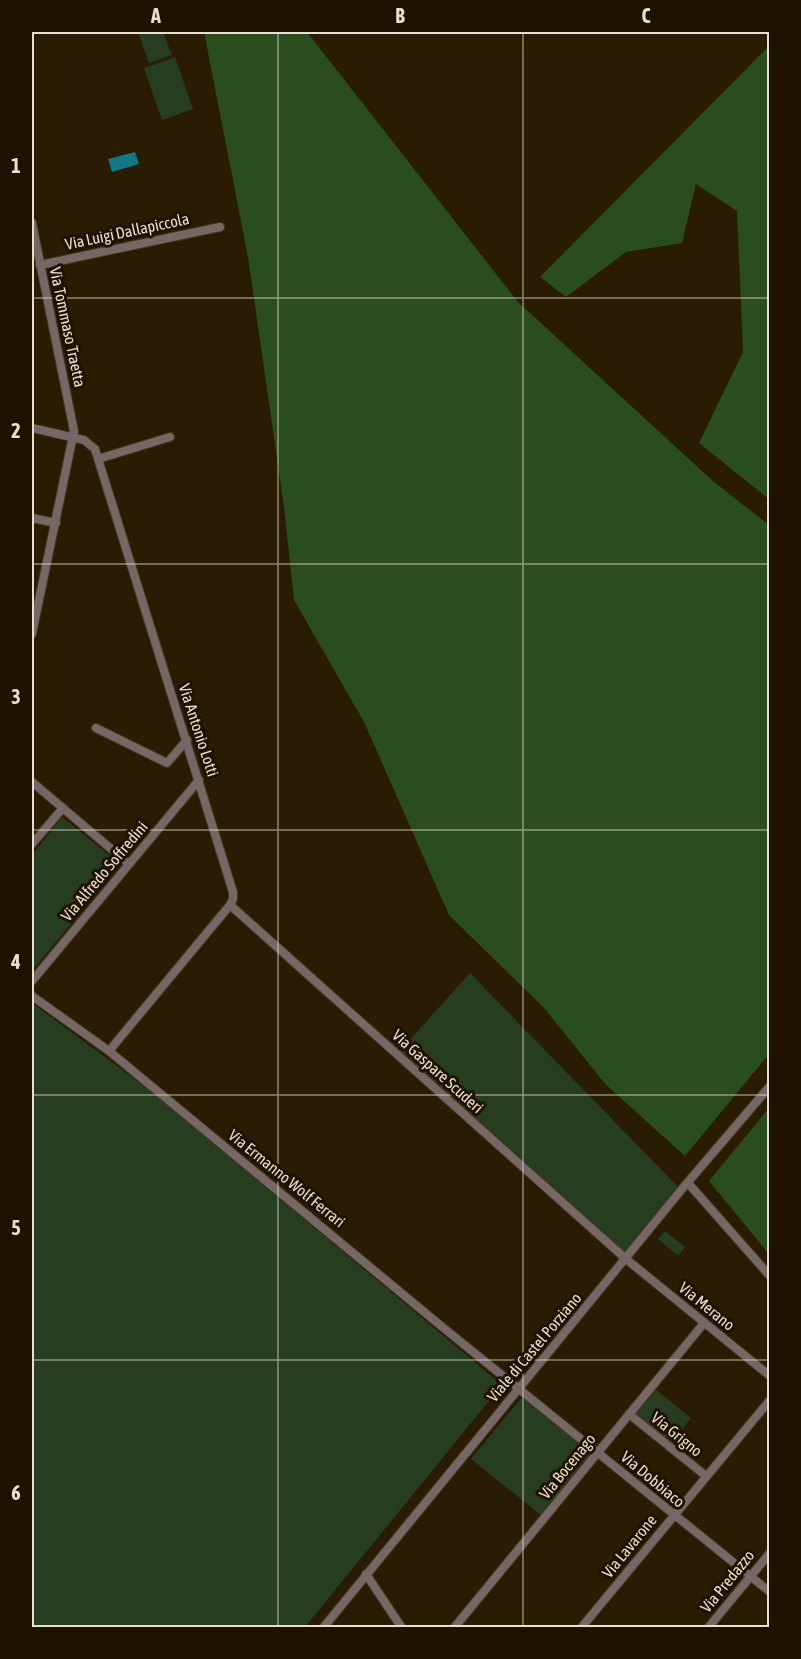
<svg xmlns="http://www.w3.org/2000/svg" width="801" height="1659" viewBox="0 0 801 1659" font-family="'Asap Condensed',sans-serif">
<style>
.green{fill:#263d20}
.forest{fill:#294d1e}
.water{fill:#137883}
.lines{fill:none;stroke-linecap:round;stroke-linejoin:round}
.minor-casing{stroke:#44371f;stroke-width:10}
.minor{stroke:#766666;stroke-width:8}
.grid{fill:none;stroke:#e8dfd0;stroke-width:1.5;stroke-opacity:0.55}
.labels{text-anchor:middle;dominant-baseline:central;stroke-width:6;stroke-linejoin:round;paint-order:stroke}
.street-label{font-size:16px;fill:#e8dfd0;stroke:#201200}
.neatline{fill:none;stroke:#e8dfd0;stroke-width:2}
.grid-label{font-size:20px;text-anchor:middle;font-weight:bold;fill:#e8dfd0}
</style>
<rect width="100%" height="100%" fill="#291c02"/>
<g class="green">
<polygon points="138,32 163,32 172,55 149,63"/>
<polygon points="175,57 193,109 162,120 144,68"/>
<polygon points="62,817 120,864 32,971 32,855"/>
<polygon points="470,973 681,1190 626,1259 397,1054"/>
<polygon points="32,1003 159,1097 502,1385 305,1627 32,1627"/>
<polygon points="665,1231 685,1247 678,1256 658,1239"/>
<polygon points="655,1389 691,1418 671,1443 635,1414"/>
<polygon points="522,1397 591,1453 541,1515 471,1459"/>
</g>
<g class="forest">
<polygon points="204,32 307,32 518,302 714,482 769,525 769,1054 685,1156 606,1085 545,1009 449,915 364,722 294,600 284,507 248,257"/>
<polygon points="769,46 769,499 699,443 743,352 737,211 696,184 682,243 626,252 566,297 540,277"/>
<polygon points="769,1108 769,1254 709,1181"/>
</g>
<polygon class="water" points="135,152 139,164 112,172 108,159"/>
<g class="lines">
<defs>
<g id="minor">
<polyline points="32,223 74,431 32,634"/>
<polyline points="40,265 220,227"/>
<polyline points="32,428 84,440 95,449 233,892 233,899 230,905 109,1051"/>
<polyline points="98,459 170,437"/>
<polyline points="32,518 56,523"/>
<polyline points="96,728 167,763 187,740"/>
<polyline points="32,782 129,864"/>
<polyline points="32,844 63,808"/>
<polyline points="230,905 626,1259 770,1376"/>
<polyline points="32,981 199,780"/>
<polyline points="32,996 109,1051 446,1330 770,1592"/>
<polyline points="688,1183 770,1276"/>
<polyline points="629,1414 706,1476"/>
<polyline points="366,1574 402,1628"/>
<polyline points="323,1628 682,1189 770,1086"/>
<polyline points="454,1628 704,1323"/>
<polyline points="581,1628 770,1400"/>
<polyline points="708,1628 770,1553"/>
</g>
</defs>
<use href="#minor" class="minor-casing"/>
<use href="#minor" class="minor"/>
</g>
<path class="grid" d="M278,32V1628M523,32V1628M32,298H770M32,564H770M32,830H770M32,1095H770M32,1360H770"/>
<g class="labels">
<g class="street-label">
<text transform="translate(127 231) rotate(-12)">Via Luigi Dallapiccola</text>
<text transform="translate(68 327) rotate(78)">Via Tommaso Traetta</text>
<text transform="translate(199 730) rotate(72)">Via Antonio Lotti</text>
<text transform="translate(104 871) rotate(-50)">Via Alfredo Soffredini</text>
<text transform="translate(438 1071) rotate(42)">Via Gaspare Scuderi</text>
<text transform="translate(287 1178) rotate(39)">Via Ermanno Wolf Ferrari</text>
<text transform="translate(707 1306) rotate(39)">Via Merano</text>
<text transform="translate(534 1347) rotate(-50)">Viale di Castel Porziano</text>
<text transform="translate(677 1434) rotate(39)">Via Grigno</text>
<text transform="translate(567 1466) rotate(-51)">Via Bocenago</text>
<text transform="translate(653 1479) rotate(40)">Via Dobbiaco</text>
<text transform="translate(629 1546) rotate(-51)">Via Lavarone</text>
<text transform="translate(727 1581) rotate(-51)">Via Predazzo</text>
</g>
</g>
<rect width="801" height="1659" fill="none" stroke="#201200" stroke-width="66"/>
<rect x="33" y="33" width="735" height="1593" class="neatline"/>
<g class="grid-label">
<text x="156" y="23">A</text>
<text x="400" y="23">B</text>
<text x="646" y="23">C</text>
<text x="16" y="173">1</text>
<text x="16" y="438">2</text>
<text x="16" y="704">3</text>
<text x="16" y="969">4</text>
<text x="16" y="1235">5</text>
<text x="16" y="1500">6</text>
</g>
</svg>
